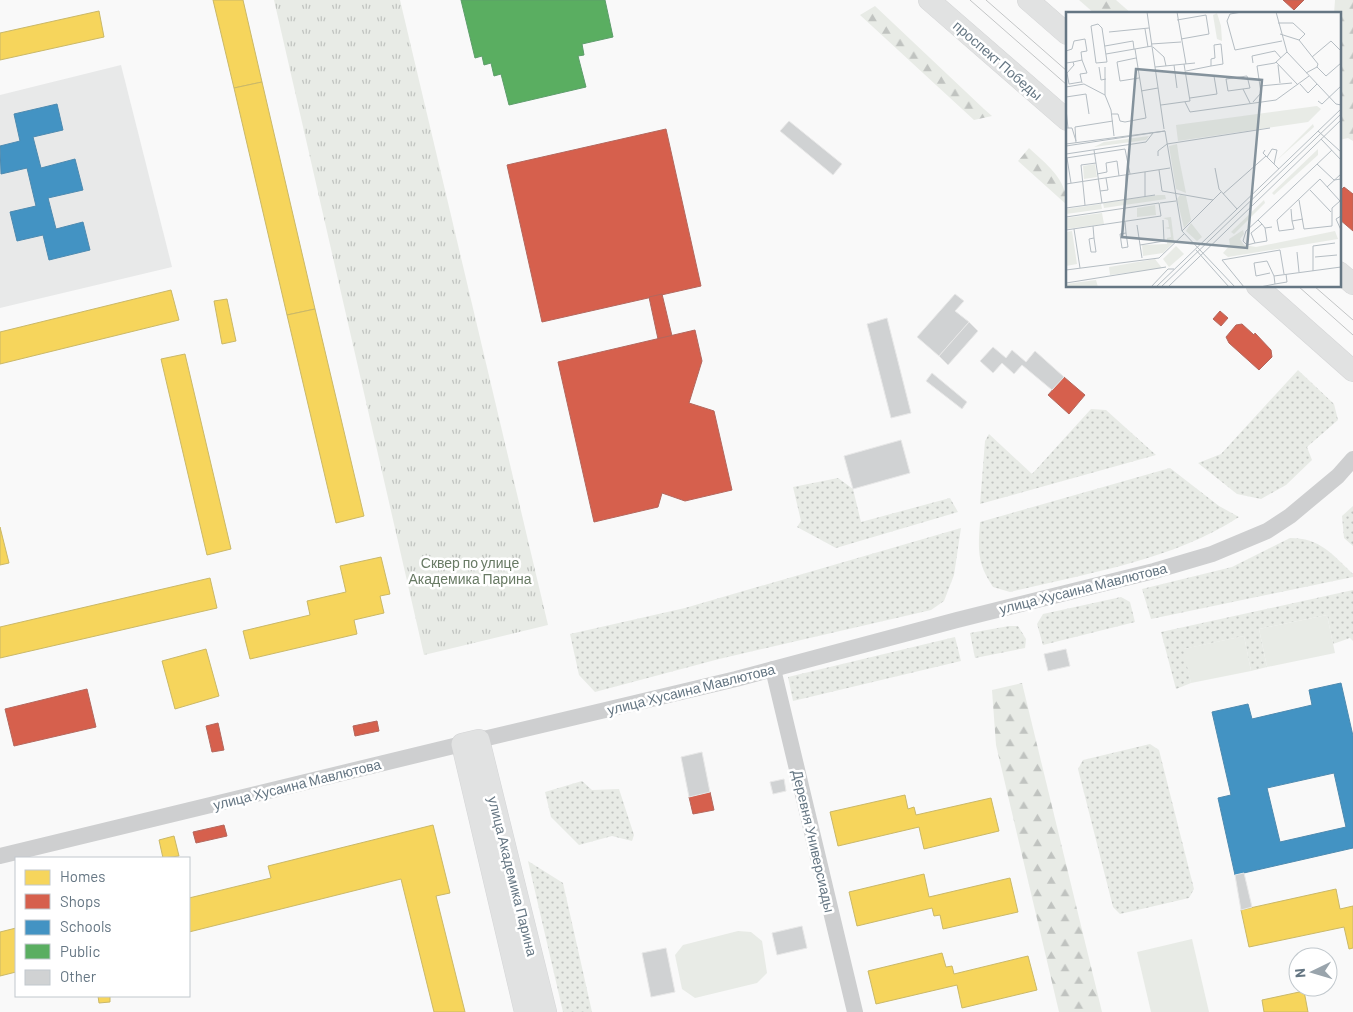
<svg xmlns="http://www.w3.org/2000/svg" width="1353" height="1012" viewBox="0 0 1353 1012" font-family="Barlow,sans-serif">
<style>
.built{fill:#e8e9e9}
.grass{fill:url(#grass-dots)}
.forest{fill:url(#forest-firs)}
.park{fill:url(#park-tufts)}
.garden{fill:#e8ebe6}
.homes{fill:#f6d55c;stroke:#cab868}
.shops{fill:#d6604d;stroke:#b4675d}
.schools{fill:#4393c3;stroke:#4d8ab0;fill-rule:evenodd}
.public{fill:#5aae61;stroke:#5d9d6b}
.building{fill:#d0d2d3;stroke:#e8e8e8}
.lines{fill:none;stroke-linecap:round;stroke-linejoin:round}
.major-casing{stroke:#d5d6d7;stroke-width:22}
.minor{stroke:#cecfd0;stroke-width:16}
.major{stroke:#e1e2e2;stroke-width:21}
.tram{stroke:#c3c5c6;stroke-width:1}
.labels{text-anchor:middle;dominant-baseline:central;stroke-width:5;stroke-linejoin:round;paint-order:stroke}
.street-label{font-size:14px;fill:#657683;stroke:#fff}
.park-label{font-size:14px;fill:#687a64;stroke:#fff}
.inset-road{fill:none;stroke:#b5bdc3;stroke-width:1}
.view{fill:#84929c;fill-opacity:0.15;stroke:#84929c;stroke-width:2.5}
.inset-edge{fill:none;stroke:#657683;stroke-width:2.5}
</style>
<defs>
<pattern id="grass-dots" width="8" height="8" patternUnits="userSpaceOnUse" patternTransform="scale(1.25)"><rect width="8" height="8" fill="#e8ebe6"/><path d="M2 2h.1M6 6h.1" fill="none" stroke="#c0c3c0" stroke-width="1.8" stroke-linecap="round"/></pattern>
<pattern id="forest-firs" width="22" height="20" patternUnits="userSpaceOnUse" patternTransform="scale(1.25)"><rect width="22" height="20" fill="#e8ebe6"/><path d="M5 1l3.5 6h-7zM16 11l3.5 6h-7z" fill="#c0c3c0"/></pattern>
<pattern id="park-tufts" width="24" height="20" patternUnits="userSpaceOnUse" patternTransform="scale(1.25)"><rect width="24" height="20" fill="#e8ebe6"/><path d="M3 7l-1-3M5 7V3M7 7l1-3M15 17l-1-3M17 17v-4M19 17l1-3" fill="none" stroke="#c0c3c0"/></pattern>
</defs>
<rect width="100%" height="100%" fill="#f9f9f9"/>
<polygon class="built" points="121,65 172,267 0,308 0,95"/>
<g class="grass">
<polygon points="1298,370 1334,404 1338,420 1307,447 1312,460 1286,485 1261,499 1237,494 1198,463 1221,454"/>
<polygon points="1091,409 1106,410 1156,455 980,504 985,441 989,434 1032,474"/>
<path d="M1170,468L1219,506L1239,517C1171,561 1087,573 1010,592L993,587C977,563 978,551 980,522Z"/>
<polygon points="838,478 853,489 861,522 950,498 958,512 836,548 797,527 801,521 793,487"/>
<polygon points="1353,506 1353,546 1344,538 1342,516"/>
<polygon points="961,528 954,575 944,601 931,610 719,659 595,692 579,675 570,634 685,608"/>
<path d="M1290,538C1320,538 1332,554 1353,574V577L1151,619L1142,589L1232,567Z"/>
<polygon points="1353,590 1353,641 1350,638 1333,644 1327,615 1259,629 1267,667 1251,671 1244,636 1184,649 1191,683 1176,689 1161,632"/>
<polygon points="1121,597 1130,602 1135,622 1043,645 1037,624 1043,614"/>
<polygon points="1009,626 1018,626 1026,639 1025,648 975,658 970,633"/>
<polygon points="955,637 961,661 793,701 788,677"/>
<polygon points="1150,744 1159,750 1194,889 1189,898 1120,914 1113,907 1078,769 1083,760"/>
<polygon points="582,781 592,790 619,789 634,835 632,841 612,836 579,845 551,817 545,792"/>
<polygon points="528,861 563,883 592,1012 563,1012"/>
</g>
<g class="forest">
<polygon points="1079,0 1116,0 1132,14 1095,14"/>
<polygon points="1335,0 1353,0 1353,141 1348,138 1339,140 1339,14 1334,14"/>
<polygon points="875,6 984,109 992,116 974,120 860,15"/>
<path d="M1029,148C1046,164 1067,179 1067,205L1018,161Z"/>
<polygon points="1022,683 1102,1012 1059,1012 996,745 992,690"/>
</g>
<polygon class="park" points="274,0 400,0 548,625 424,655"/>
<g class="garden">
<polygon points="1327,615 1335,653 1267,667 1259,629"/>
<polygon points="1244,636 1251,671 1191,683 1183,649"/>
<polygon points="738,931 751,932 762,941 767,973 757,983 695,998 682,989 675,955 683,945"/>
<polygon points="1192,939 1209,1012 1151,1012 1137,952"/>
</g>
<g class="homes">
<polygon points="213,0 243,0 262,82 234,88"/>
<polygon points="99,11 104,37 0,60 0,33"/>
<polygon points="262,82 315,309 287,315 234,88"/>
<polygon points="171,290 179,320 0,364 0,332"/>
<polygon points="227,299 236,341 222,344 214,301"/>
<polygon points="315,309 364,516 336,523 287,315"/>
<polygon points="185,354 231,549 207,555 161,359"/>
<polygon points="0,527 9,563 0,565"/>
<polygon points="381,557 390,594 380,596 384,613 354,620 357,634 250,659 243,631 310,615 307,601 346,592 340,566"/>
<polygon points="210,578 217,608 0,658 0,627"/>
<polygon points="206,649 219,696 175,709 162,661"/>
<polygon points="905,795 908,809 914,807 916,815 991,798 999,831 924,849 919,827 838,846 830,812"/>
<polygon points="433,825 450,893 436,896 465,1012 434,1012 401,879 189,932 189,898 271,878 268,866"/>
<polygon points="174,836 179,856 163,858 159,840"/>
<polygon points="924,874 929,897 1010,878 1018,912 943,929 940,915 934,916 932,908 857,926 849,892"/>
<polygon points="1336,889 1340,909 1353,906 1353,948 1349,949 1344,927 1249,947 1241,910"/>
<polygon points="16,928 16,972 0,976 0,932"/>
<polygon points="942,953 946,967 952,966 954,974 1028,956 1037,990 962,1008 957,985 876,1004 868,971"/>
<polygon points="1304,991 1308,1012 1264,1012 1262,1000"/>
<polygon points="98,996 110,996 110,1002 99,1003"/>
</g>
<g class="shops">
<polygon points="1283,0 1304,0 1294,10"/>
<polygon points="666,129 701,286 542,322 507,165"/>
<polygon points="1344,187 1353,194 1353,231 1339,219 1339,192"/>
<polygon points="662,294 672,336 658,339 649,297"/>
<polygon points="1220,311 1228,318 1221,326 1213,319"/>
<polygon points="1242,324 1254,335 1255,333 1271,350 1272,357 1259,370 1229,343 1226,337 1236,325"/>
<polygon points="695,330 702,361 689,403 714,411 732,490 685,501 662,493 658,507 594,522 558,362"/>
<polygon points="1064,377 1085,395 1069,414 1048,395"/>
<polygon points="87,689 96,727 14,746 5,709"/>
<polygon points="377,721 379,731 355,736 353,726"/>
<polygon points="218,723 224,750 212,752 206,726"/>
<polygon points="710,792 714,810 693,814 689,797"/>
<polygon points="224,825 227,836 196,843 193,832"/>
</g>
<g class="schools">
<polygon points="57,104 63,130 33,137 41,168 75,159 83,190 48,198 56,229 83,222 90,250 49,260 43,235 17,241 10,212 36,206 27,168 1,174 0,146 20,141 14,114"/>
<path d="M1341,683L1353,736V848L1235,875L1218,798L1231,795L1212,712L1248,704L1252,719L1312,705L1309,690ZM1334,773L1346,827L1280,842L1267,788Z"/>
</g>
<polygon class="public" points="461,0 605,0 613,37 582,44 584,55 578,56 586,87 509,105 501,74 494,76 491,63 484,65 482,56 475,58"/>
<g class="building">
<polygon points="789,121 842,164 833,175 780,131"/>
<polygon points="955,294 964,301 955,311 969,322 939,356 917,337"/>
<polygon points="887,318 911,413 891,418 867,324"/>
<polygon points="969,322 978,331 948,365 939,356"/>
<polygon points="993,347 1006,358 1012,350 1026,362 1035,351 1064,377 1052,390 1022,365 1014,374 1002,363 993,373 980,361"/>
<polygon points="932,373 967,402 962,409 926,381"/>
<polygon points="901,440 910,473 853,489 844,456"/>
<polygon points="1066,649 1070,666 1048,671 1044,654"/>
<polygon points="702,752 710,792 689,797 681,757"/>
<polygon points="784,779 786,791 773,794 770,782"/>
<polygon points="1244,873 1252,907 1241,910 1235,875"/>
<polygon points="802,926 807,948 777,955 772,933"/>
<polygon points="666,948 675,992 651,997 642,953"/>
</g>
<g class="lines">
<defs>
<g id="major">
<polyline points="929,0 1067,120"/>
<polyline points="1028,0 1067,34"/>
<polyline points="1339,272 1353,284"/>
<polyline points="1257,286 1353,371"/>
<polyline points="525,1012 462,744 479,740 546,1012"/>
</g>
</defs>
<use href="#major" class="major-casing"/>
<g class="minor">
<polyline points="773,669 855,1012"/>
<polyline points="479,740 736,679 957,620 1154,571 1212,554 1267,531 1290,516 1338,476 1353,459"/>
<polyline points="0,856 462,744"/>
</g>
<use href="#major" class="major"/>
<g class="tram">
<polyline points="970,0 1067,85"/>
<polyline points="986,0 1067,71"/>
<polyline points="1298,286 1353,335"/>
<polyline points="1314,286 1353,320"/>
</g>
</g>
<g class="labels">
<g class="street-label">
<text transform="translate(998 60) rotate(41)">проспект Победы</text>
<text transform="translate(1083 588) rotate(-14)">улица Хусаина Мавлютова</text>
<text transform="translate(691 689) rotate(-14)">улица Хусаина Мавлютова</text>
<text transform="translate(297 784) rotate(-14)">улица Хусаина Мавлютова</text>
<text transform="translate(814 841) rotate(77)">Деревня Универсиады</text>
<text transform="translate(513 876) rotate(76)">улица Академика Парина</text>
</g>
<g class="park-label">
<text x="470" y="562">Сквер по улице<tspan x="470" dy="16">Академика Парина</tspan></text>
</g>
</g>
<g transform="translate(1066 12)">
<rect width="275" height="275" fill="#f9f9f9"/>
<path d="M83,124L80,128L28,135L38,130ZM111,132L113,146L120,181L110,177L103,134ZM114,183L120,184L125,208L118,216L111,187ZM89,193L90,203L71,205V196ZM105,205L108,230L97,241L77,244L76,233L101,232V226L105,225L104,217L99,216L103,215L102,208L97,206ZM125,211L136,225L131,229L120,219ZM6,219L11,252L0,254V220ZM110,234L118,242L103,255L97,247Z" fill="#e8ebe6"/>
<path d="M151,1L155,14L156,29L151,27L147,3ZM247,112L248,115L210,149ZM252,137V143L208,183L206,181ZM92,183H99L100,187L38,196L37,191ZM198,188L199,191L168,222L165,220ZM35,192L36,197L0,202V197ZM177,218L178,222L174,227L178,233L190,235L269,219L272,227L162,245L157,241L164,233L163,227ZM89,247L96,256L44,263L43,255Z" fill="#e8ebe6"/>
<path d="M251,94L255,97L242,110L112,129L110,113ZM29,152L31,165L18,167L17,154ZM36,201L38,212L0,217V206Z" fill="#e8ebe6"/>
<path d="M30,268L32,275H0V272Z" fill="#e8ebe6"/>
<path class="inset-road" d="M81,0L98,117M111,0L120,52M176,0L164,2L161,9L169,38L216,29M210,0L221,40L270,92L275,93M111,8L140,3L143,22L115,27M212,11H227L239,22L233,28L214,22M32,12L36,16L41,50L30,51L25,14ZM79,17L82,35M43,20L83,16M233,28L252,52L251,55M85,32L115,30M39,34L67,29L68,37M87,35L98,45L100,54M0,39L6,37L8,29L19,27L21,39L15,40L16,48L7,50M40,42L86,34M246,45L265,29L275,39M70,46L51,50L54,69L73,66M210,50L232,73M0,51L7,50L8,53L1,61L3,72L15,70M187,51L186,44L209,39L215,46M108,53L111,76M212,53L214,71M33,55L35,68L40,67M39,55V83M89,55L129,51M120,59L145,54L157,52L155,32L148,33L149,46L145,47V54M240,61L251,55L260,64L275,51M181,64L184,76L162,79L160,67ZM16,71L14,62L21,61L16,48M234,72L242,81L251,72M194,74L226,71M0,75L18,72L39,83L45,98L48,124M177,77L184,91M75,79L92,76M0,85L20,82L23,102M124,86L151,82L148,64M252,89L256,92L275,74M119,90L124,100L210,88L243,64M187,90L195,81L191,54L209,51L221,40M95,93L124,89L118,52M0,97L2,116M46,102H52L54,109L59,110L80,106L69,37M0,116H6L10,129M99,119L116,219L169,275M252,119L275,140M255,127L275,148M10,131L9,115L47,109M0,132L99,119L0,134M59,137L64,162M199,138L197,141L213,157M0,142L80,130L87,121M92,144V139L101,132L204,116M201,145L206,137L211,138L208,152M0,146L59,137M1,146L5,171M251,152L268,168L275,167M149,156L153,177L171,197M93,158L96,179L147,188M79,160V185M31,162L41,160L40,151L51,149L53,164M60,163V187M0,172L104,156M261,175L275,162M244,178L265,200M34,179L42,178L40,166M157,182L200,144M233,188L238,217L266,214V196L274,189M36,191L89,183M94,191L110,189M19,193L15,153L30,151M0,196L36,191L28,138M225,197L226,209L237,207M275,204L270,207L275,218M0,205L93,191L95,204L0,218M226,209L228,217L213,219L211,208L254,167L274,189M59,210L60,221L62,235L56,236L54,222L60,221M196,212L192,208L266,138M71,213L76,246M27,214L28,226L30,240H25L23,227L28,226M199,216L201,229L189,231L185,221L196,212L199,216L206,215M8,217L14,256M116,219L155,180M189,231L181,233L177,229L180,219L192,208M74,233L98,229L97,208M130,238L163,275M231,240L233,260M249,245L271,243M0,258L93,246L118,222M247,259V234L269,231M204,261L190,264L188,251L201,249L208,264M0,271L100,255M209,272L221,270L220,262M85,275L102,257H108M90,275L275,97M95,275L275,102M102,275L275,108M178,275L156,248L214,238L218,262M194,275L209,272L208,264L275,255"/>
<path class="view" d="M70,57L196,68L181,236L56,225Z"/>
<rect width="275" height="275" class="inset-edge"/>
</g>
<rect x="15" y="857" width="175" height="140" fill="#ffffff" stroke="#c1c8cd"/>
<rect x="25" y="870" width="25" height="15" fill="#f6d55c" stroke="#c1c8cd"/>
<text x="60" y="882" font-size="15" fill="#657683">Homes</text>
<rect x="25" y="894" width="25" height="15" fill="#d6604d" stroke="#c1c8cd"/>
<text x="60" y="907" font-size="15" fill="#657683">Shops</text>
<rect x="25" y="920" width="25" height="15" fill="#4393c3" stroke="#c1c8cd"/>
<text x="60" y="932" font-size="15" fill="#657683">Schools</text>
<rect x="25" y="944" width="25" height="15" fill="#5aae61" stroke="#c1c8cd"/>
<text x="60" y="957" font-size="15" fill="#657683">Public</text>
<rect x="25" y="970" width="25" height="15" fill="#d0d2d3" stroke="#c1c8cd"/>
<text x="60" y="982" font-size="15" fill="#657683">Other</text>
<g transform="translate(1313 972) rotate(265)"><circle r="24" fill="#ffffff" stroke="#c1c8cd"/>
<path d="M0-4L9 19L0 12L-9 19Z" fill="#99a4ac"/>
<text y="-8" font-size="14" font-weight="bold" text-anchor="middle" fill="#657683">N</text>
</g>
</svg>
